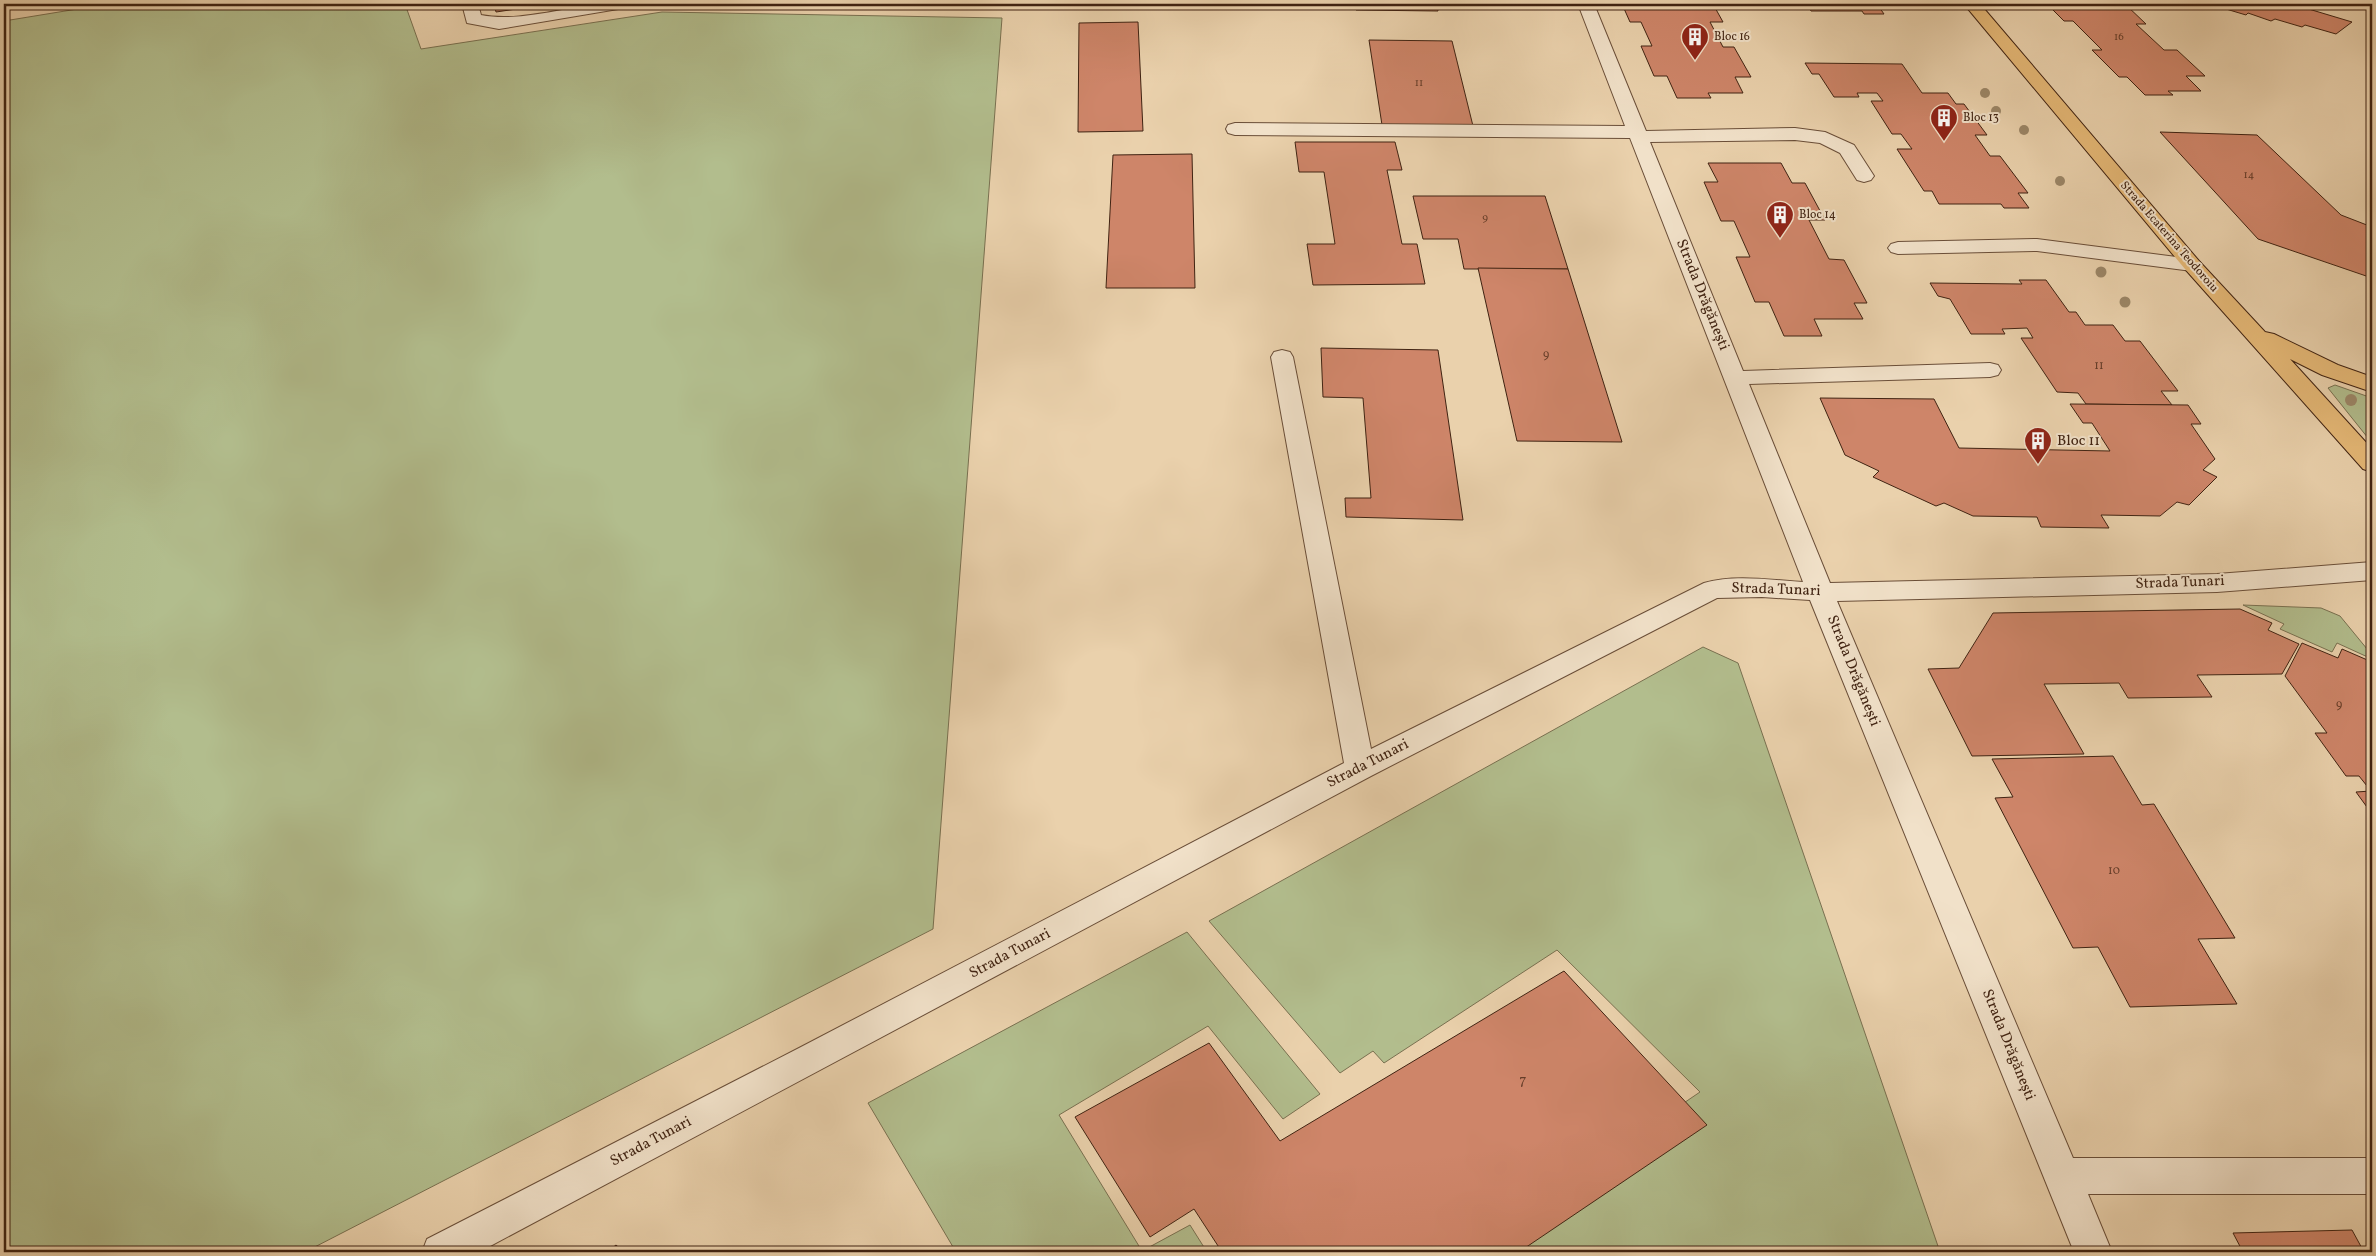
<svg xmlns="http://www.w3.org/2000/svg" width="2376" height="1256" viewBox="0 0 2376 1256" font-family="Vollkorn,serif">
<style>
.green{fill:#b2bd8d;stroke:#797050}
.building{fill:#ce8569;stroke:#402312}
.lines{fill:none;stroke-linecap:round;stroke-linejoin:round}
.minor-casing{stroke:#6a4e38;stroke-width:2}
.major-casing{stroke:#402312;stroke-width:2}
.minor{fill:#f1e1c9;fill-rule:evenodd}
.major{fill:#e5b876;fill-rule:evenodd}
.tree{fill:#9c8768}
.labels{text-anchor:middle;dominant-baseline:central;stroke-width:4;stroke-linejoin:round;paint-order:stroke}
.far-number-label{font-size:11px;fill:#643c28}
.far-poi-label{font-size:12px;fill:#402312;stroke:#f1e1c9;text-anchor:start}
.far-street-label{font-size:12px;fill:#402312;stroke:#f1e1c9}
.number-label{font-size:12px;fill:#643c28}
.street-label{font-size:15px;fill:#402312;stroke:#f1e1c9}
.poi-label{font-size:15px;fill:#402312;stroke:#f1e1c9;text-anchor:start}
.near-number-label{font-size:15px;fill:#643c28}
</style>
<rect width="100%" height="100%" fill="#ead1ac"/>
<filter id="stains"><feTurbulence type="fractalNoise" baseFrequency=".004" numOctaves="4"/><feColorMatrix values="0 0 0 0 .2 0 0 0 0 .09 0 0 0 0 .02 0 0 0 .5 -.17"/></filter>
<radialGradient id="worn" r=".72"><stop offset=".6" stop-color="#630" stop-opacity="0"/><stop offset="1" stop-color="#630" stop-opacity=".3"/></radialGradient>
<g class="green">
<polygon points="108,4 405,4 421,49 662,12 1002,18 933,929 305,1252 4,1252 4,21"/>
<polygon points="2335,385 2372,398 2372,443 2328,388"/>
<polygon points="2243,605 2321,608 2340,616 2372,655 2372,659 2337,643 2332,652 2280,629 2284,624"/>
<polygon points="1703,647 1738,663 1940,1252 1464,1252 1700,1092 1557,950 1384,1063 1373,1051 1340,1073 1209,921"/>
<polygon points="1187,932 1320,1094 1283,1119 1208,1026 1059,1115 1142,1251 1190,1225 1207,1252 956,1252 868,1103"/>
</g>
<g class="building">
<polygon points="494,4 550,4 496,12"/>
<polygon points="1355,4 1437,4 1438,11 1356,10"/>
<polygon points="1470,4 1512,4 1513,6 1471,6"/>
<polygon points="1622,4 1713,4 1723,22 1710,22 1723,47 1734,47 1751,77 1735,77 1743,93 1708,93 1711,98 1677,98 1667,76 1654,76 1641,46 1652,46 1641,22 1630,22"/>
<polygon points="1807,4 1877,4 1884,14 1864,14 1862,11 1811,11"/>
<polygon points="2047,4 2125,4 2146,24 2136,24 2164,50 2177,50 2205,76 2186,76 2201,91 2168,91 2173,95 2145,95 2127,77 2119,77 2092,50 2102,50 2073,21 2064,21"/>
<polygon points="2220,4 2292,4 2352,22 2336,34 2305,25 2302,27 2275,19 2271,21 2248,13 2246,15 2216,6"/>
<polygon points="1138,22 1143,131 1078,132 1079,23"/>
<polygon points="1369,40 1452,41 1473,126 1382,125"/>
<polygon points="1805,63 1902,64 1922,93 1948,93 1956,104 1964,104 1987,135 1975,135 1990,156 2000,156 2028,193 2018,193 2029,208 2004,208 2001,204 1939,204 1932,191 1924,191 1897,149 1912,149 1901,134 1892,134 1871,101 1883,101 1877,93 1857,93 1859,97 1834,97 1819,74 1812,74"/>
<polygon points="2160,132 2257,135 2341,215 2372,227 2372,278 2258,239"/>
<polygon points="1295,142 1395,142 1402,170 1387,170 1402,244 1417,244 1425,284 1313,285 1307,244 1335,244 1324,172 1299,172"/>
<polygon points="1192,154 1195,288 1106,288 1113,155"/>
<polygon points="1708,163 1781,163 1792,183 1805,183 1825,220 1809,220 1829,259 1844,260 1867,303 1854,303 1863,319 1814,319 1822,336 1784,336 1769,302 1755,302 1736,257 1750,257 1734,221 1721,221 1704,182 1718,182"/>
<polygon points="1413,196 1545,196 1568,269 1464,269 1458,239 1423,239"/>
<polygon points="1478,268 1568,269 1622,442 1517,441"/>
<polygon points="2019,280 2046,280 2069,312 2076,312 2085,325 2113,325 2125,341 2140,341 2178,391 2161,391 2172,405 2086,404 2078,393 2057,392 2021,338 2033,338 2027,328 2002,329 2005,334 1971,334 1950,299 1938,296 1930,283 2022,284"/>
<polygon points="1321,348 1438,350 1463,520 1346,517 1345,498 1371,498 1363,398 1323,397"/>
<polygon points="1820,398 1934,399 1959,448 2110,451 2092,423 2083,423 2070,404 2188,405 2201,424 2191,424 2215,459 2203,470 2217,477 2189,505 2177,502 2160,516 2101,515 2109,528 2041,527 2037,517 1973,516 1944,503 1936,506 1873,477 1879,471 1845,455"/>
<polygon points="2240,609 2272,623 2268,630 2299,644 2282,674 2197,675 2212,697 2128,698 2119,683 2044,684 2084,754 1972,756 1928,669 1959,668 1993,613"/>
<polygon points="2302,643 2338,658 2342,649 2372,662 2372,814 2356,792 2371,791 2359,776 2346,776 2315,733 2327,733 2285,676"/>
<polygon points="2113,756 2142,805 2154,804 2235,938 2198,939 2237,1004 2130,1007 2098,947 2073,948 1995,798 2013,797 1992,759"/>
<polygon points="1564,971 1707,1125 1519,1252 1222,1252 1194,1209 1150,1237 1075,1117 1209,1043 1280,1141"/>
<polygon points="2352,1230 2364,1252 2243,1252 2233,1233"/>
<polygon points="616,1245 624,1252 607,1252"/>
</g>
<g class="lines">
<defs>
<g id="minor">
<path d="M462,4H478L481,15C525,24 578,1 626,4L624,7L618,9L499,29L467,23Z"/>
<path d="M1578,4H1594L1646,131L1795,128L1825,132L1854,145L1874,176L1871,180L1864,182L1857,180L1840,153L1820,143L1795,140L1650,142L1743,371L1990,363L1998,365L2001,370L1998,375L1990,377L1749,384L1830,583L2217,574L2372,562V580L2217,592L1837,601L2073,1158H2372V1194H2088L2112,1252H2074L1810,600L1762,597L1717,598L1371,776L479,1252H422L427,1239L801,1047L1344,763L1271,357L1274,352L1282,350L1290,352L1293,357L1371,749L1704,583C1734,574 1771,580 1803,582L1630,138L1235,135L1228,133L1226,129L1228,125L1235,123L1625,126Z"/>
<polygon points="2037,239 2192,259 2199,261 2202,265 2199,269 2192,271 2037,251 1898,254 1891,252 1888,248 1891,244 1898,242"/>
</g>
<polygon id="major" points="1964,4 1980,4 2199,261 2265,332 2274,334 2338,365 2372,377 2372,392 2322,375 2290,359 2372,449 2372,472 2363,469 2185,269"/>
</defs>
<use href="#minor" class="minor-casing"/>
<use href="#major" class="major-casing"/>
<use href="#minor" class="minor"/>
<use href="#major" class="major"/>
</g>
<g class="tree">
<circle cx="1985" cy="93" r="5"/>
<circle cx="1996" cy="111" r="5"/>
<circle cx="2024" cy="130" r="5"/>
<circle cx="2060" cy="181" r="5"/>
<circle cx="2101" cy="272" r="5.5"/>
<circle cx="2125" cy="302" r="5.5"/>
<circle cx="2351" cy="400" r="6"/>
</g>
<defs>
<symbol id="building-pin" viewBox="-11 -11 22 30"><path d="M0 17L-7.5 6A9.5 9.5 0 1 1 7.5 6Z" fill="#8f2418" stroke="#f1e1c9"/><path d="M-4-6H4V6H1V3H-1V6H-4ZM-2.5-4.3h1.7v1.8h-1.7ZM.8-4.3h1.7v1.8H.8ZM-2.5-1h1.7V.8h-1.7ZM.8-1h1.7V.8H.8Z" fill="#fff"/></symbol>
</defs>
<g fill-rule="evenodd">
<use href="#building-pin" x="1679" y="21" width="32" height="43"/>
<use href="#building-pin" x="1928" y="102" width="32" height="43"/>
<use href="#building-pin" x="1764" y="199" width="32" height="43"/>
<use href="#building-pin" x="2022" y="425" width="32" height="43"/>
</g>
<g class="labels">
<g class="far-number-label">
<text x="2119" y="37">16</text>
<text x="1419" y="83">11</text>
<text x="2249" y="175">14</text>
<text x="1485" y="218">9</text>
</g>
<g class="far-poi-label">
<text x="1714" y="37">Bloc 16</text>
<text x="1963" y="118">Bloc 13</text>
<text x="1799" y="215">Bloc 14</text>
</g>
<g class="far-street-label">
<text transform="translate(2169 237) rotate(49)">Strada Ecaterina Teodoroiu</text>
</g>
<g class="number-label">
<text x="1546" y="355">9</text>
<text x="2099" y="366">11</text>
<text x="2339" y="705">9</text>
<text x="2114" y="871">10</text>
</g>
<g class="street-label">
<text transform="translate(1702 295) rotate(68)">Strada Drăgănești</text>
<text transform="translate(2180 583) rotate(-2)">Strada Tunari</text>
<text transform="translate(1776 590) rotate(2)">Strada Tunari</text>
<text transform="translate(1853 671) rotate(68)">Strada Drăgănești</text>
<text transform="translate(1368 764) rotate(-27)">Strada Tunari</text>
<text transform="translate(1010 954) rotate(-28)">Strada Tunari</text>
<text transform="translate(2008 1045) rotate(68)">Strada Drăgănești</text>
<text transform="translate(651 1142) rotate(-28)">Strada Tunari</text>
</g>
<g class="poi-label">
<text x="2057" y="441">Bloc 11</text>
</g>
<g class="near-number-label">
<text x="1523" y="1080">7</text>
</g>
</g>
<rect width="2376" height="1256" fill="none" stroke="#ead1ac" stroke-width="20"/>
<rect x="5" y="5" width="2366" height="1246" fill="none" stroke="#402312" stroke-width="2.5"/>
<rect x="10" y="10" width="2356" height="1236" fill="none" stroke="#402312"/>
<rect width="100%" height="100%" filter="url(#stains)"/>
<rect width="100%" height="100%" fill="url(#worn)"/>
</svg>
